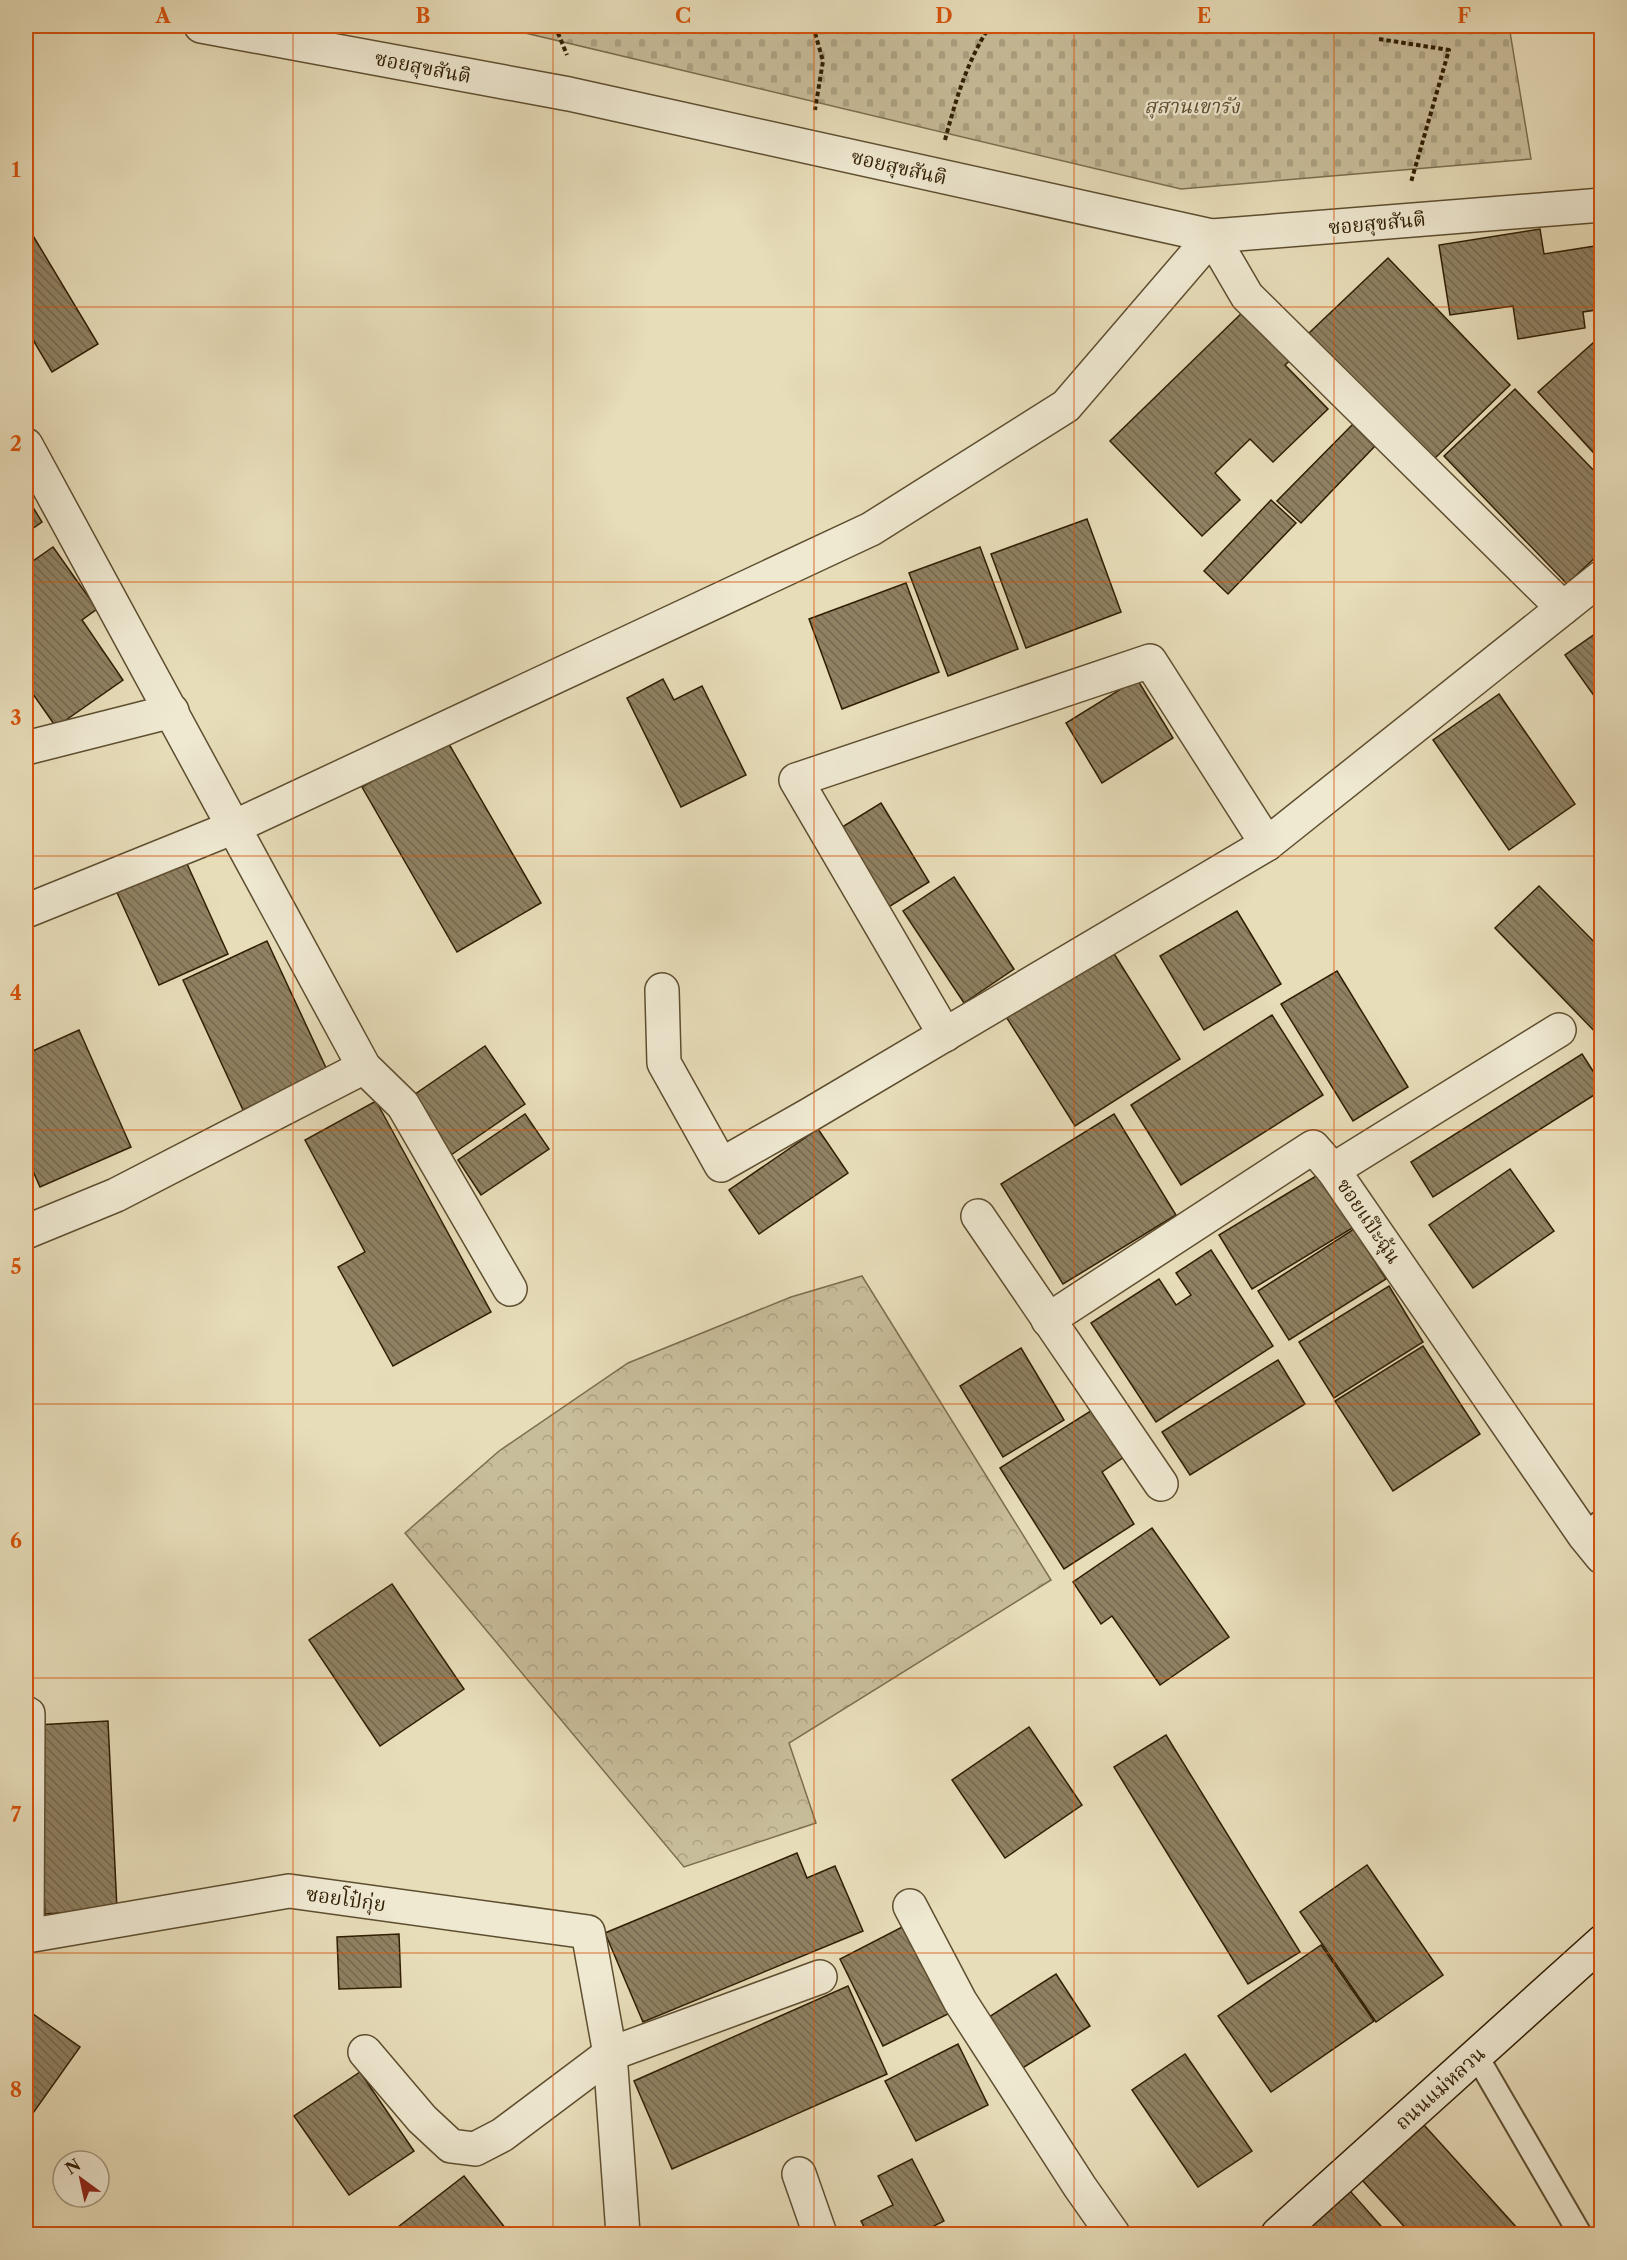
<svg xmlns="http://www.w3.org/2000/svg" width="1627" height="2260" viewBox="0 0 1627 2260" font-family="'Libre Caslon Text','Noto Serif Thai',serif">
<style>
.forest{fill:url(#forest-crowns);stroke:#7c6e4e;stroke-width:1.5}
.cemetery{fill:url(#cemetery-stones);stroke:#7c6e4e;stroke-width:1.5}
.building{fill:url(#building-back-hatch);stroke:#301e03;stroke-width:1.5}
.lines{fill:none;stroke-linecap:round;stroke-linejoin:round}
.lane-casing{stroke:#5e4e30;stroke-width:26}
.street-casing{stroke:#5e4e30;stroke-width:36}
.secondary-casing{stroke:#301e03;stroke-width:36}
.path{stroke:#301e03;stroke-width:4;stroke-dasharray:4.5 3;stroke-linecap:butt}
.lane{stroke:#efe9d2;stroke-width:22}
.street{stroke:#efe9d2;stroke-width:33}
.secondary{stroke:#efe9d2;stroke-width:33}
.grid{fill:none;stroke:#d6530b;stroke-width:1.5;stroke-opacity:0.55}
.labels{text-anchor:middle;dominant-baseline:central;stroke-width:4.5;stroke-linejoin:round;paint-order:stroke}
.street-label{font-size:20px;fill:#301e03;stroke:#efe9d2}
.park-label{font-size:20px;font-style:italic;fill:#5e4e30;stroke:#efe9d2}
.neatline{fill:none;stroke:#d6530b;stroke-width:2}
.grid-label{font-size:20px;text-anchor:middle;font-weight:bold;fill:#d6530b}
</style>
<defs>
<pattern id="forest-crowns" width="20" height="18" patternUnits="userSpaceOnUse" patternTransform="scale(1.5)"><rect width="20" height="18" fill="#c8bd9a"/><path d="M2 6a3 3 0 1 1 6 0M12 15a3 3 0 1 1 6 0" fill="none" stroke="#aca283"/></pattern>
<pattern id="cemetery-stones" width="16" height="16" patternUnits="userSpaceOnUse" patternTransform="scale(1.5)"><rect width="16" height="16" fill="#c8bd9a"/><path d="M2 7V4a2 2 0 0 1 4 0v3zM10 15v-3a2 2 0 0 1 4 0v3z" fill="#aca283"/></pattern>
<pattern id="building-back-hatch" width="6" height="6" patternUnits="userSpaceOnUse" patternTransform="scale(1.5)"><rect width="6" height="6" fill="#8f8162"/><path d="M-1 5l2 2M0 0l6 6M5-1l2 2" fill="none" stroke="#75694f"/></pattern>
</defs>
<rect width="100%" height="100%" fill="#e7ddb9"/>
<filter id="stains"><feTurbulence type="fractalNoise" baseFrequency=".00333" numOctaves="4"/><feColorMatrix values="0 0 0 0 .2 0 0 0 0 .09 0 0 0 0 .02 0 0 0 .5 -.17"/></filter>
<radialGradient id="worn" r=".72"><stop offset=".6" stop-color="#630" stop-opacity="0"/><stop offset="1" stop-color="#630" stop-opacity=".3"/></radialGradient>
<polygon class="forest" points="862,1276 1051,1580 789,1743 816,1823 684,1867 405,1533 499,1451 628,1363 791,1297"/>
<polygon class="cemetery" points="496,26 1509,26 1531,159 1181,189"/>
<g class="building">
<polygon points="26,224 98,344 52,372 26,328"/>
<polygon points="1540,229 1544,254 1602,245 1602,309 1583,312 1585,328 1518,339 1513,306 1450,315 1439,245"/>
<polygon points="1388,258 1510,385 1432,461 1309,333"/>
<polygon points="1248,307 1296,355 1285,365 1328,409 1273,462 1250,439 1215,473 1240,500 1202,536 1110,441"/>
<polygon points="1602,335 1602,462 1538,392"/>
<polygon points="1515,389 1602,479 1602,551 1567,584 1444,456"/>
<polygon points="1354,423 1376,445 1301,523 1277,501"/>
<polygon points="26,496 42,522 26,533"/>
<polygon points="1271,500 1296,523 1228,594 1204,571"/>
<polygon points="1087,519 1121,612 1026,648 991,554"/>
<polygon points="53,547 97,609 82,620 123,680 56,727 26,684 26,566"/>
<polygon points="980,547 1018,649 948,676 909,573"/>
<polygon points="906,583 939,672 842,709 809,619"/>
<polygon points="1602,629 1602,707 1565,655"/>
<polygon points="663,679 674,700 702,686 746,775 681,807 627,698"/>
<polygon points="1137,679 1173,738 1102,783 1066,723"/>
<polygon points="1499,694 1575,804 1509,850 1433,740"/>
<polygon points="446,739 541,903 457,952 362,787"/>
<polygon points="881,803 929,882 887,908 839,829"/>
<polygon points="183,855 228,954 159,985 114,886"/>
<polygon points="954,877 1014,969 964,1003 903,911"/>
<polygon points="1539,886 1602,950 1602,1039 1495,928"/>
<polygon points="1237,911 1281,984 1204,1030 1160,956"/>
<polygon points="267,941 327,1070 243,1110 183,980"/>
<polygon points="1111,949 1180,1059 1075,1126 1005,1015"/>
<polygon points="1337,971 1408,1087 1353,1121 1281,1004"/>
<polygon points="1272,1015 1323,1095 1181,1185 1131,1105"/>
<polygon points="79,1030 131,1147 40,1187 26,1155 26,1054"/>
<polygon points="485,1046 525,1104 448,1157 408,1099"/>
<polygon points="1582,1054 1602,1085 1602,1090 1433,1197 1411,1162"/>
<polygon points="376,1101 491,1312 393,1366 338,1267 365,1252 305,1140"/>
<polygon points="525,1114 549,1149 481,1195 458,1160"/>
<polygon points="1114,1114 1176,1215 1063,1284 1001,1184"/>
<polygon points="818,1129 848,1173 759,1234 729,1190"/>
<polygon points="1510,1169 1554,1231 1473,1288 1429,1225"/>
<polygon points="1321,1173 1354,1227 1252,1289 1219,1235"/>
<polygon points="1354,1229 1386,1279 1289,1340 1258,1291"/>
<polygon points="1211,1250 1273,1346 1156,1422 1091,1323 1159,1279 1176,1305 1191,1295 1176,1273"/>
<polygon points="1389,1286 1423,1342 1334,1398 1299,1342"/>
<polygon points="1423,1346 1480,1434 1393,1491 1335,1401"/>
<polygon points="1021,1348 1064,1420 1003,1457 960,1386"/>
<polygon points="1278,1360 1305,1404 1190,1475 1162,1432"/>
<polygon points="1097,1407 1127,1455 1102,1472 1134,1524 1064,1569 1000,1468"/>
<polygon points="1152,1528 1229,1637 1160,1685 1112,1616 1101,1624 1073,1582"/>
<polygon points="392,1584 464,1689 380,1746 309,1640"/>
<polygon points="108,1721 117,1909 45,1914 36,1725"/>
<polygon points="1029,1727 1082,1805 1005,1858 952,1780"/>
<polygon points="1166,1735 1300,1952 1248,1984 1114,1767"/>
<polygon points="797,1853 807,1878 835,1866 863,1931 643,2022 605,1933"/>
<polygon points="1367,1865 1443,1975 1376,2022 1300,1912"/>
<polygon points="906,1925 950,2013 883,2046 840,1959"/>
<polygon points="399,1934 401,1987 339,1989 337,1937"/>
<polygon points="1321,1945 1374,2021 1271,2092 1218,2016"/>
<polygon points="1056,1974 1090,2026 1021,2069 989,2017"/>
<polygon points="848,1986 887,2074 672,2169 634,2081"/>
<polygon points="26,2009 80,2047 26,2123"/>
<polygon points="958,2044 988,2105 916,2141 885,2081"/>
<polygon points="1185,2054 1252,2151 1198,2187 1132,2090"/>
<polygon points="360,2072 414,2151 349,2195 294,2116"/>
<polygon points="1424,2125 1518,2229 1512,2234 1411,2234 1362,2180"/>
<polygon points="912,2159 944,2221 918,2234 868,2234 861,2221 893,2205 878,2176"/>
<polygon points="464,2176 510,2234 389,2234"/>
<polygon points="1350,2191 1388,2234 1299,2234"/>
</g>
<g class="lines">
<defs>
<g id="lane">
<polyline points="1584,1535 1602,1521"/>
<polyline points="1476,2055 1580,2234"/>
</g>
<g id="street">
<polyline points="201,26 569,94 1212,236 1602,205"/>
<polyline points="26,445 364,1067 403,1105 510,1289"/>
<polyline points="26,748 172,711"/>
<polyline points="26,911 234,827 871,529 1066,406 1212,236 1247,296 1563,608"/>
<polyline points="662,990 664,1063 721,1165 809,1115 1267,844 1602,577"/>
<polyline points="945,1035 796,780 1150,661 1267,844"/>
<polyline points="1333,1170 1559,1030"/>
<polyline points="978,1216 1161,1484"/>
<polyline points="26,1232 116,1195 364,1067"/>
<polyline points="1048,1320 1313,1147 1333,1170 1584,1535 1602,1557"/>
<polyline points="26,1713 28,1714 27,1936 289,1891 588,1932 610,2054 623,2234"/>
<polyline points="910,1906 960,2001 1080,2187 1113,2234"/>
<polyline points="365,2052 422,2119 451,2146 475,2149 502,2135 610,2054 820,1977"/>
<polyline points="799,2174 820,2234"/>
</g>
<polyline id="secondary" points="1278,2234 1602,1942"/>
</defs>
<use href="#lane" class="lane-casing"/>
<use href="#street" class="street-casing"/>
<use href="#secondary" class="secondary-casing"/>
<g class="path">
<polyline points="555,26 567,55"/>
<polyline points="813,26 823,61 815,110"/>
<polyline points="1379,39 1449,50 1411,182"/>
<path d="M945,140C956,99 967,61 990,26"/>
</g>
<use href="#lane" class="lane"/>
<use href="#street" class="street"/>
<use href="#secondary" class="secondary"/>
</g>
<path class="grid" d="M293,26V2234M553,26V2234M814,26V2234M1074,26V2234M1334,26V2234M26,307H1602M26,582H1602M26,856H1602M26,1130H1602M26,1404H1602M26,1678H1602M26,1953H1602"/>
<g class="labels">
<g class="street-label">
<text transform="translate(423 67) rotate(11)">ซอยสุขสันติ</text>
<text transform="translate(899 167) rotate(13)">ซอยสุขสันติ</text>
<text transform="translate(1377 223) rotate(-5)">ซอยสุขสันติ</text>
<text transform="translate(1369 1221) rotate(56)">ซอยแป๊ะฉุ้น</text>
<text transform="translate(346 1899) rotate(8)">ซอยโป๋กุ่ย</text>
<text transform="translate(1440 2088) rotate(-42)">ถนนแม่หลวน</text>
</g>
<g class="park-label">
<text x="1192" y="106">สุสานเขารัง</text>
</g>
</g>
<rect width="1627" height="2260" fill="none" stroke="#e7ddb9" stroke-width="66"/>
<g transform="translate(81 2179) rotate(327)"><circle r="28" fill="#efe9d2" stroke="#a3987f" stroke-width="1.5"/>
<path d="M0-4.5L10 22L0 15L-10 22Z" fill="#8f2418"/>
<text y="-9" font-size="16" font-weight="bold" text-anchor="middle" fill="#301e03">N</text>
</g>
<rect x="33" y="33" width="1561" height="2194" class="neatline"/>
<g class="grid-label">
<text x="163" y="23">A</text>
<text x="423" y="23">B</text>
<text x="683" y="23">C</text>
<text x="944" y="23">D</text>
<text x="1204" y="23">E</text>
<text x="1464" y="23">F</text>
<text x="16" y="177">1</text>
<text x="16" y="451">2</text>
<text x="16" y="725">3</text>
<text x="16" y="1000">4</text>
<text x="16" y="1274">5</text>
<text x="16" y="1548">6</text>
<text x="16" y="1822">7</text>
<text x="16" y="2097">8</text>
</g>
<rect width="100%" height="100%" filter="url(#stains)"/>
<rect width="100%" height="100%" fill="url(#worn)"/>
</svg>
